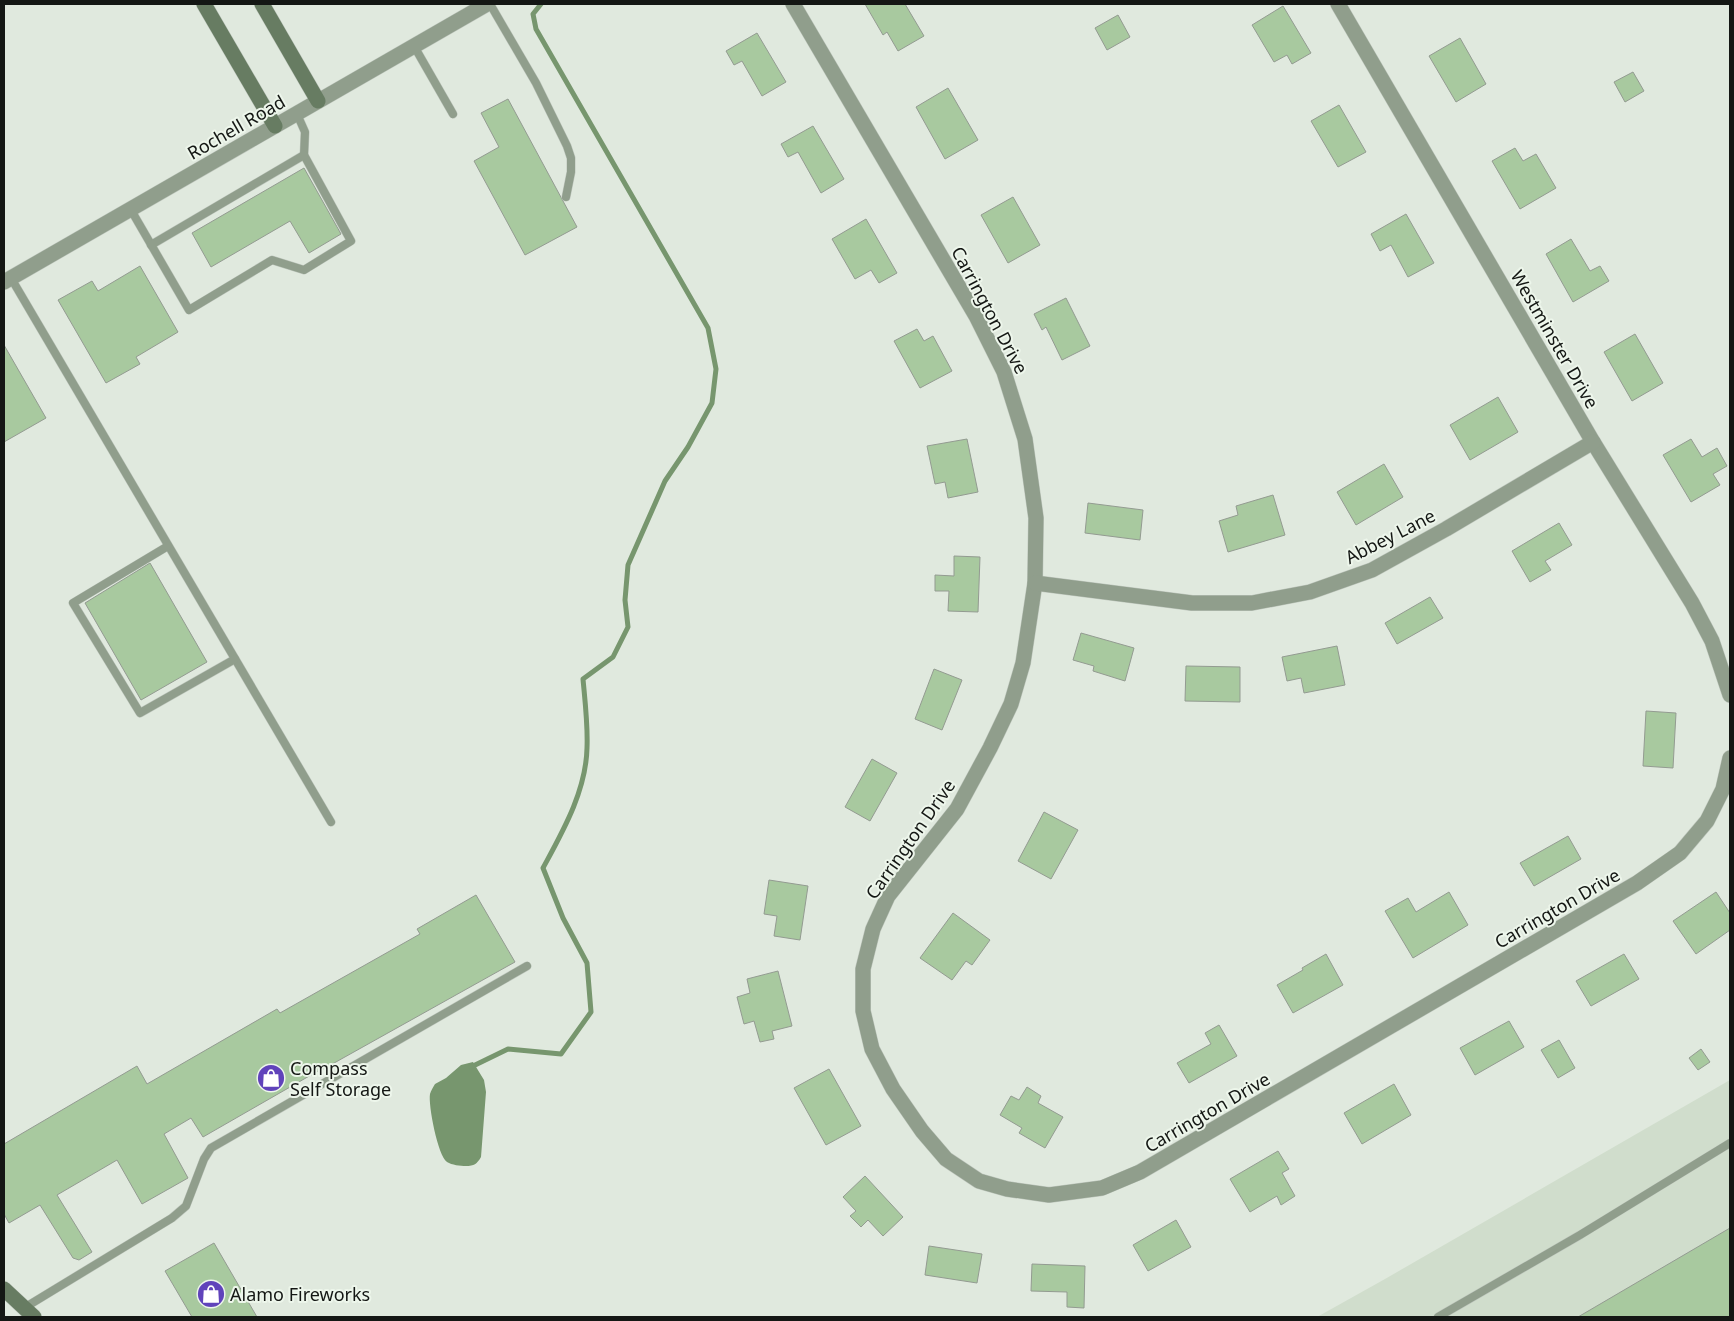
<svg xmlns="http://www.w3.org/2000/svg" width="1734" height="1321" viewBox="0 0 1734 1321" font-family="'Noto Sans',sans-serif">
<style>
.built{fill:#d0ddcc}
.water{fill:#77966e}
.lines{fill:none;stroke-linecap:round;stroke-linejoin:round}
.stream{stroke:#77966e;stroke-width:5}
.building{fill:#a8c99f;stroke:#939b91}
.lane-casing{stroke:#bfc7be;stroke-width:9}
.street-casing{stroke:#bfc7be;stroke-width:16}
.secondary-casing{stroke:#bfc7be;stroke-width:16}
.lane{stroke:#909e8c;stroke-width:8}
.street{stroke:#909e8c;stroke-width:15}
.secondary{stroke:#677c62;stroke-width:15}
.labels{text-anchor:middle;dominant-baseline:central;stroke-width:4;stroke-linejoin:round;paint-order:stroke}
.street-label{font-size:18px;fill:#141714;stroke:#edf6eb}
.poi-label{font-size:18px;fill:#141714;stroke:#edf6eb;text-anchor:start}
</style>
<rect width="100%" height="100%" fill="#e0e9de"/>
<polygon class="built" points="1730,1080 1730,1317 1317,1317 1385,1279"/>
<path class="water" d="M473,1062L484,1080L486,1092L481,1157C477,1164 474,1166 466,1166C460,1166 452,1165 447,1162C438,1156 428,1105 430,1094C431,1091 433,1087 435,1084L446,1078L461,1065Z"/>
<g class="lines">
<path class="stream" d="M471,1067L508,1049L561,1054L591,1012L587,963L563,918L543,868C563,831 586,791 587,748C588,725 585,701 583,679L613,657L628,627L625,600L628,565L665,481L688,447L712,403L716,369L708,328L536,29L533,14L541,4"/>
</g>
<g class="building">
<polygon points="865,4 905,4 924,36 898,51 887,32 883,35"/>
<polygon points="1283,6 1311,53 1292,64 1287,55 1274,62 1252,25"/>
<polygon points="1118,15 1130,37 1107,50 1095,28"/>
<polygon points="757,33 786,82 762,96 742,61 734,65 726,51"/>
<polygon points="1460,38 1486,84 1456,102 1429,56"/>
<polygon points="1633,72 1644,91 1625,102 1614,82"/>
<polygon points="948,88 978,140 945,159 916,107"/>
<polygon points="508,99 577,227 525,255 474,161 499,147 481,113"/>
<polygon points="1339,105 1366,152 1338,167 1311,121"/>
<polygon points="813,126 844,179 821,193 798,152 788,157 781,144"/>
<polygon points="1515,148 1523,161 1536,154 1556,188 1520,209 1492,161"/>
<polygon points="304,168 341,234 309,253 290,221 211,267 192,233"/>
<polygon points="1013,197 1040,245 1008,263 981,215"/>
<polygon points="1406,214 1434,263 1408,277 1391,245 1380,251 1371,234"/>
<polygon points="866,219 897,273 879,283 871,270 855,279 832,239"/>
<polygon points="1571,239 1590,271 1600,266 1609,281 1573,302 1546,254"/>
<polygon points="140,266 178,332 136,357 140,364 106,383 58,300 92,281 98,291"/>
<polygon points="1066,298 1090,346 1062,360 1046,327 1042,330 1034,314"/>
<polygon points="917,329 924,341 933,336 952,371 920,388 894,341"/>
<polygon points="1635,334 1663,383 1632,401 1604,352"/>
<polygon points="4,345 46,418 4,442"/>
<polygon points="1498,397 1518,432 1470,460 1450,425"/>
<polygon points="967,439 978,492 948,498 945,482 935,484 927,446"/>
<polygon points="1691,439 1702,457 1717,448 1727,466 1713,474 1720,485 1691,502 1663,455"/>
<polygon points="1384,464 1403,497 1356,525 1337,492"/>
<polygon points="1273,495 1285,535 1228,552 1219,521 1238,515 1236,506"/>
<polygon points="1088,503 1143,510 1140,540 1085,533"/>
<polygon points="1559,523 1572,545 1545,561 1551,570 1530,582 1512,551"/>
<polygon points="954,556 980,557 978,612 948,611 949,591 935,591 935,575 954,576"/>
<polygon points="150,563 207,662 141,700 85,603"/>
<polygon points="1430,597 1443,618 1397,644 1385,623"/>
<polygon points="1081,633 1134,648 1125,681 1093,671 1094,666 1073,660"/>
<polygon points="1337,646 1345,685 1304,693 1301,678 1287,681 1282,657"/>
<polygon points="1186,666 1240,667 1240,702 1185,701"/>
<polygon points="934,669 962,680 942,730 915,719"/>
<polygon points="1646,711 1676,713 1673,768 1643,766"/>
<polygon points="872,759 897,773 870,821 845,807"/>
<polygon points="1044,812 1078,830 1051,879 1018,861"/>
<polygon points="1568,836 1581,859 1534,886 1520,863"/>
<polygon points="769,880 808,886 800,940 774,936 777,916 764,914"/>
<polygon points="1449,892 1468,925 1413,958 1385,911 1408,898 1416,912"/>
<polygon points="1716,892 1730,913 1730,930 1696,954 1673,921"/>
<polygon points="476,895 515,962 318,1072 318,1071 203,1137 191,1118 164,1134 188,1178 142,1204 117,1160 57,1195 92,1252 79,1260 73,1258 40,1205 9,1223 4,1214 4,1144 137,1066 147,1084 277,1009 280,1013 420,934 417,929"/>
<polygon points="953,913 990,940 972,965 966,961 952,980 920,958"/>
<polygon points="1326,954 1343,985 1293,1013 1277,985 1303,970 1302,968"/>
<polygon points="1624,954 1639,979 1591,1006 1576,981"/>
<polygon points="778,971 792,1026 772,1031 774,1039 760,1042 754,1021 744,1024 737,997 750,993 747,979"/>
<polygon points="1509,1021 1524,1047 1475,1075 1460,1048"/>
<polygon points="1219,1025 1237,1056 1189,1083 1177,1063 1211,1044 1205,1033"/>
<polygon points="1559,1040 1575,1068 1558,1078 1541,1050"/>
<polygon points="1701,1049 1710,1062 1698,1070 1689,1058"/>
<polygon points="829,1069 861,1126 826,1145 794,1088"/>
<polygon points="1394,1084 1411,1115 1362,1144 1344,1113"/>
<polygon points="1027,1087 1041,1096 1038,1103 1063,1117 1045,1148 1019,1133 1022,1128 1000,1115 1011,1096 1019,1100"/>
<polygon points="1278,1151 1289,1169 1282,1173 1295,1196 1281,1205 1277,1196 1250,1212 1230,1179"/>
<polygon points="865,1176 903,1217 883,1236 868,1220 861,1227 850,1216 856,1211 843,1197"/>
<polygon points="1176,1220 1191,1247 1148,1271 1133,1245"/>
<polygon points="1730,1228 1730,1317 1578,1317"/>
<polygon points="214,1243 257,1317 192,1317 165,1271"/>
<polygon points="929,1246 982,1254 977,1283 925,1275"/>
<polygon points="1032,1264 1085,1266 1084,1308 1067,1307 1067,1292 1031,1291"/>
</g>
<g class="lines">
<defs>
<g id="lane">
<polyline points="490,4 536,83 567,146 571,158 571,172 566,197"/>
<polyline points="414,46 453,114"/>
<polyline points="131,210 189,310 272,260 304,270 351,241 304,155 305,132 297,114"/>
<polyline points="151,245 304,155"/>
<polyline points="11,278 331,822"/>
<polyline points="168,546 73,603 140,713 235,659"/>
<polyline points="24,1308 172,1218 186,1206 204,1159 211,1148 527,966"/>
<polyline points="1438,1317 1580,1235 1730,1143"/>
</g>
<g id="street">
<polyline points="793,4 976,316 1004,372 1025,439 1036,518 1035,583 1023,663 1011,704 990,748 957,809 888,896 873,929 863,969 863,1011 872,1049 893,1089 922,1131 946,1159 979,1181 1007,1189 1049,1195 1102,1188 1140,1172 1637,883 1680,853 1707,821 1723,789 1730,758"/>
<polyline points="1338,4 1593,442 1692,603 1712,641 1730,695"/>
<polyline points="4,282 487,4"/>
<polyline points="1035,583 1192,603 1252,603 1310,592 1372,570 1446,529 1593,442"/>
</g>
<g id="secondary">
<polyline points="204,4 275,126"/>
<polyline points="262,4 318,101"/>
<polyline points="4,1289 34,1317"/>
</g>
</defs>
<use href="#lane" class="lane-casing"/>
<use href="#street" class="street-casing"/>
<use href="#secondary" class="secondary-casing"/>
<use href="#lane" class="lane"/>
<use href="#street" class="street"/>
<use href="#secondary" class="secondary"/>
</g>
<defs>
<symbol id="shop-disc" viewBox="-11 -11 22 22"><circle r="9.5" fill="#6043bb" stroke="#edf6eb"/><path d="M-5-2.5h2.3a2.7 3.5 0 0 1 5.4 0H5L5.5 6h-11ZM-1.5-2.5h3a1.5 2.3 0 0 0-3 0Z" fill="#fff"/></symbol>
</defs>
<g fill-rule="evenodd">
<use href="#shop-disc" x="255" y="1062" width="32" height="32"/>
<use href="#shop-disc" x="195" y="1278" width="32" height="32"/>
</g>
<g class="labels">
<g class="street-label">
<text transform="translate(236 127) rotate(-30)">Rochell Road</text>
<text transform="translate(990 310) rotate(62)">Carrington Drive</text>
<text transform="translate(1555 339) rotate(60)">Westminster Drive</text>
<text transform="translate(1390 536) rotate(-27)">Abbey Lane</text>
<text transform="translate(910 839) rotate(-55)">Carrington Drive</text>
<text transform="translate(1557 908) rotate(-30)">Carrington Drive</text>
<text transform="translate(1207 1112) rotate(-30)">Carrington Drive</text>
</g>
<g class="poi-label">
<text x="290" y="1068">Compass<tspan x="290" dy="21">Self Storage</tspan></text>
<text x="230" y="1294">Alamo Fireworks</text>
</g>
</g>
<rect width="1734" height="1321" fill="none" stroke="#141714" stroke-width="10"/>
</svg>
